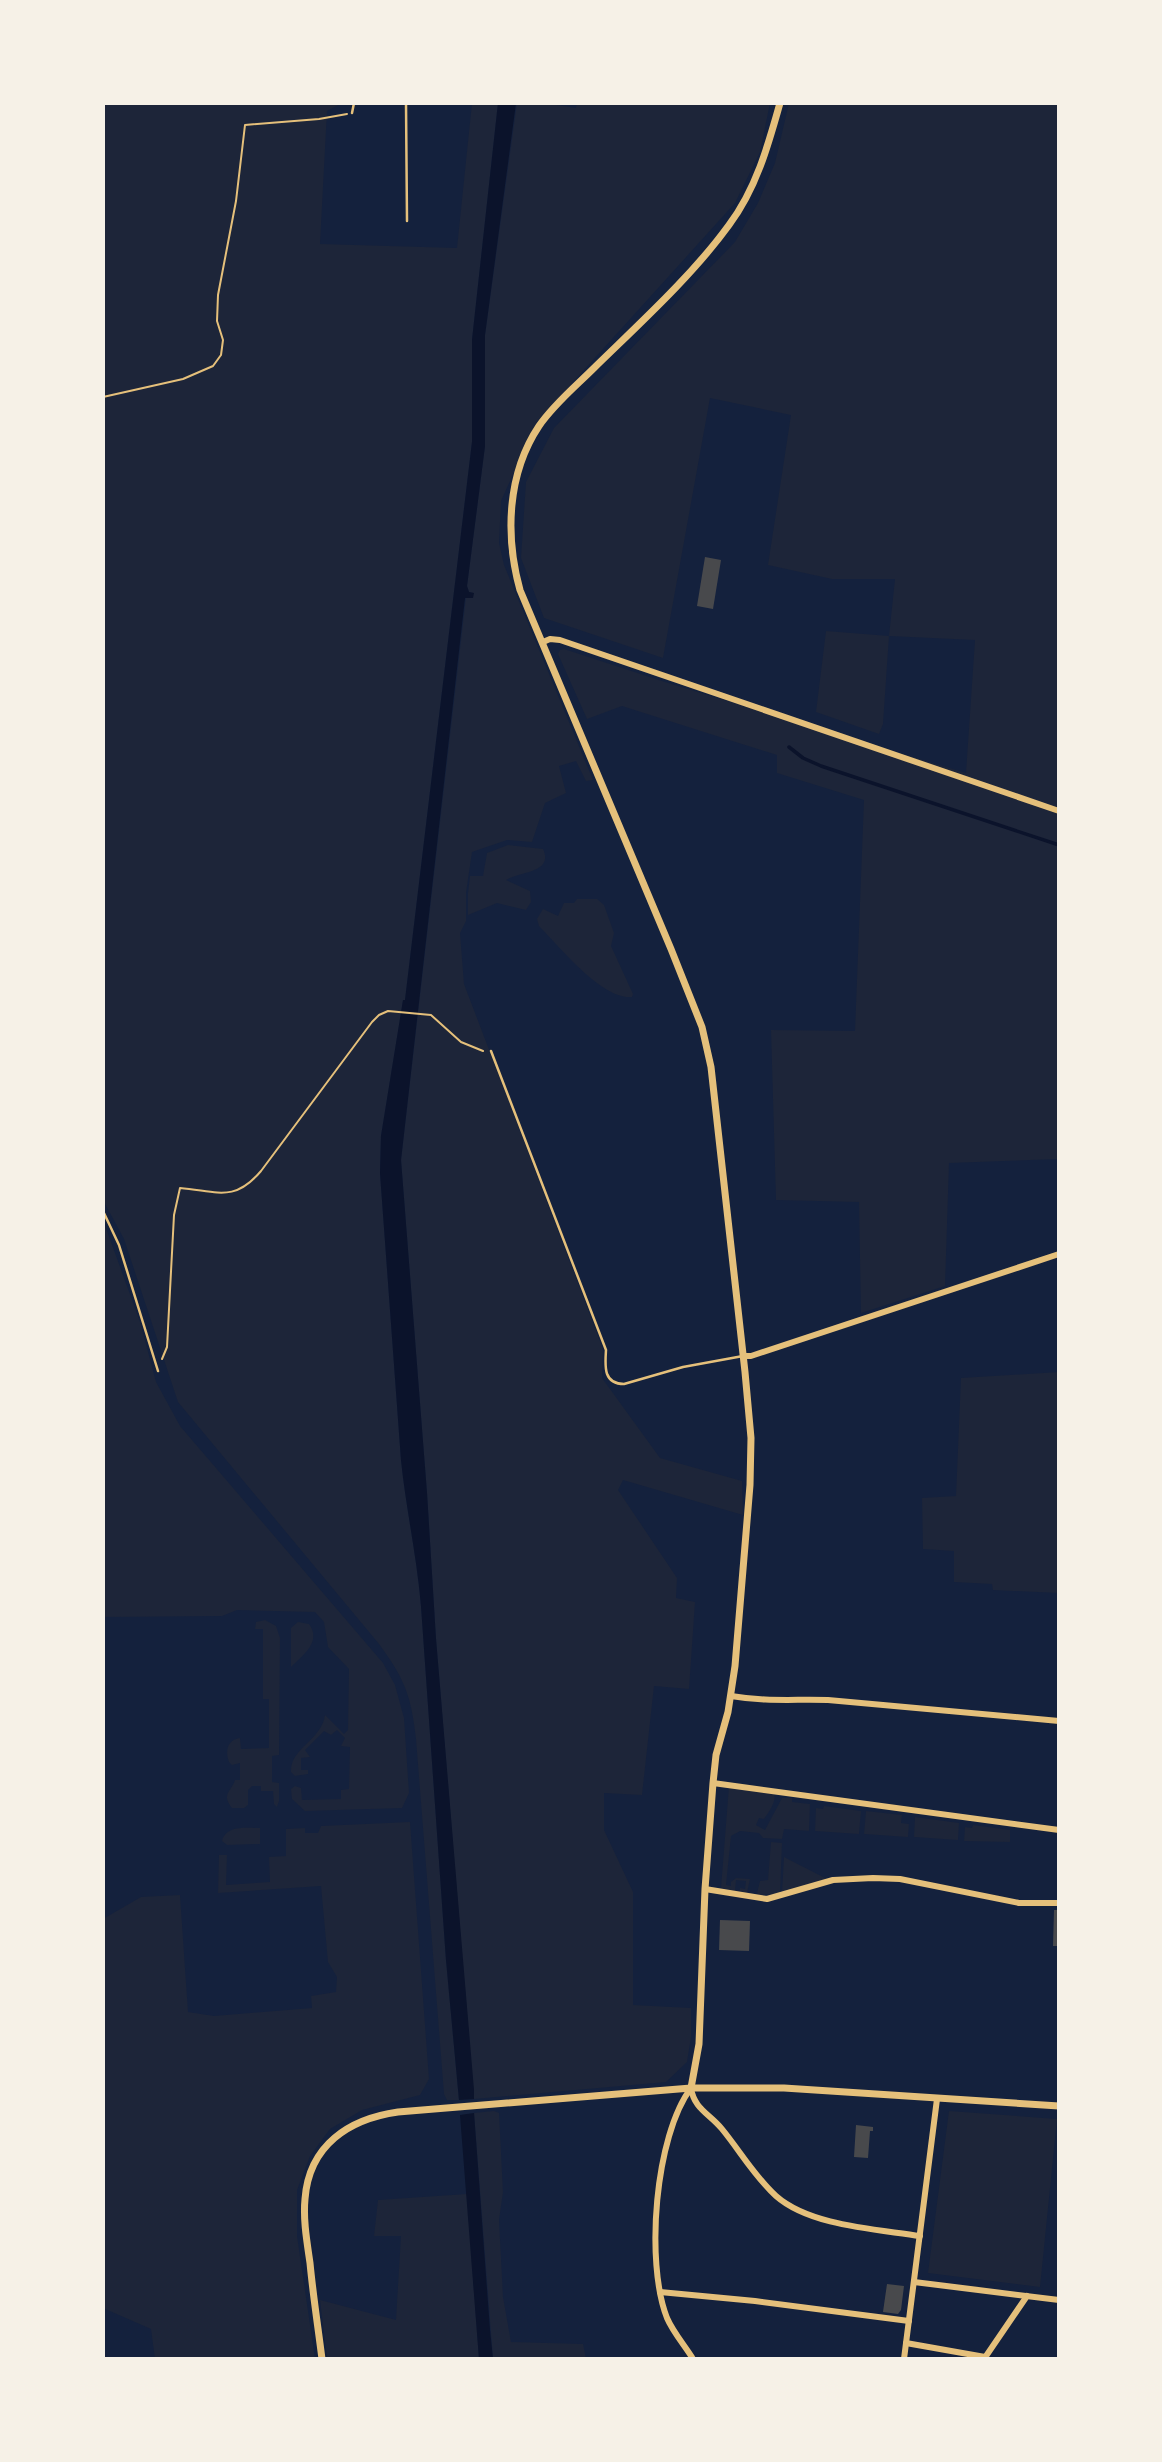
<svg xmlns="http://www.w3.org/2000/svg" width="1162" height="2462" viewBox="0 0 1162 2462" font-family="Lato,sans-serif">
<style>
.green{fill:#1d2539}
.water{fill:#0b132b}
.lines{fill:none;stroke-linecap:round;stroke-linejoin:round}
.stream{stroke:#0b132b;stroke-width:3.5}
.building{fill:#48494c}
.path{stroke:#e5c07b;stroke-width:2}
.service{stroke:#e5c07b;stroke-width:2.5}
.minor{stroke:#e5c07b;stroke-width:6}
.tertiary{stroke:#e5c07b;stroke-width:7}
</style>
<rect width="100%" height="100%" fill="#14213d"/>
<g class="green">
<path d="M103,103H342L327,111L320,244L457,248L472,103H498L472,340V442L405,1000L403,1001L381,1136L380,1173L401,1460C406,1509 417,1557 421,1606L446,1960L459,2100H447L444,2094L416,1739C411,1695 405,1680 379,1644L178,1402L124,1239L103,1200Z"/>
<polygon points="517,103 543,103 576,108 577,103 770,103 760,152 735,203 536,423 501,501 499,543 504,565 593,780 586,781 576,761 559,766 566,793 545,803 532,842 507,840 472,852 466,893 466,921 460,933 464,984 603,1349 602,1378 660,1458 742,1481 743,1515 623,1480 618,1490 677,1578 676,1598 695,1602 689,1689 654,1686 642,1795 604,1793 604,1830 633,1892 633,2005 691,2008 691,2037 687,2062 666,2082 474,2099 436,1639 427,1493 401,1160 466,597 473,598 473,593 469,592 467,586 485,446 485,335"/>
<polygon points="789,103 1059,103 1059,1159 949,1163 945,1286 861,1313 859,1202 776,1200 771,1030 855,1031 864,800 777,773 777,755 622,706 587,719 558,654 560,650 564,649 668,683 966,773 975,640 889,636 883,724 879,734 816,712 826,631 889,636 895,579 832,579 768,565 791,415 710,398 663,658 544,618 521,558 526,482 554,428 735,242 758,203 775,163"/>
<path d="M508,845L543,849C554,873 520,871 506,880L530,891L531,902L526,910L497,903L468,915V893L470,876H483L487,853Z"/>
<path d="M577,899H597L604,905L614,933L611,946L633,994L632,997C602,1000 559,946 539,926L537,919L543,909L558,916L564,903H574Z"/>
<path d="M103,1220L140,1322L156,1382L180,1426L383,1663L395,1685L404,1718L409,1793L402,1808L305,1811L292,1799L291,1789L295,1786L301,1788L302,1800L341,1799V1790L349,1789L350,1747L341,1746L345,1738L337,1730L331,1735L324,1731L305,1750L310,1757L301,1758V1770H308V1774L295,1776L291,1772C290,1748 322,1740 325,1715L344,1734L348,1730L349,1669L328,1647L324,1622L315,1612L237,1610L222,1616L103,1617Z"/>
<polygon points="1059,1372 1059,1593 993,1590 992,1584 954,1582 954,1551 923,1549 922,1498 956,1496 961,1378"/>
<path d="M265,1620L276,1626L280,1638L279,1755L272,1756V1782L279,1783V1801L277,1807L274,1804L273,1791H261V1786H252L248,1790V1805L244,1808H232C221,1794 231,1792 235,1780H240V1763L232,1765L229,1762C225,1751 227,1740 240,1738L241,1749L269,1748V1699H263V1629H255L256,1622Z"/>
<path d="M298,1622L309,1624C322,1642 303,1655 291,1667V1628Z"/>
<path d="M729,1786L774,1793C777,1801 769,1812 764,1819L759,1818L756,1825L765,1830L782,1798H792V1802L810,1804L809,1831L784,1829L782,1839L763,1838L759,1833L740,1831L731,1836L726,1885L731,1886V1882L736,1878L750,1879L747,1893L740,1891V1888L745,1889L746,1881L736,1880L735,1891L721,1888Z"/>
<polygon points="824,1806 861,1811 859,1834 815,1831 816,1808 823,1809"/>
<polygon points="866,1811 902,1815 901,1823 909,1824 908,1837 864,1834"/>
<polygon points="915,1817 959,1823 958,1840 914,1837"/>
<polygon points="410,1822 429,2079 420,2095 362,2110 330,2129 310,2156 297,2190 297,2236 315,2359 155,2359 151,2329 103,2308 103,1919 141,1897 180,1895 188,2012 214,2016 312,2008 311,1996 336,1992 337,1977 328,1962 321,1886 218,1893 219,1855 227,1855 226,1885 270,1882 269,1857 286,1856 286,1829 305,1828 305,1833 318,1833 321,1826"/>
<polygon points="973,1825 1010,1830 1010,1842 964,1841 965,1827 972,1828"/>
<path d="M260,1828V1844L227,1845L222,1841C226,1825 246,1828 260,1828Z"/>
<polygon points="771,1842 782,1843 780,1894 759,1895 757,1893 760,1881 768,1880"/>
<polygon points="784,1857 827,1879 782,1893"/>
<polygon points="494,2111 499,2113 503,2192 499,2220 503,2297 511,2342 583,2344 586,2359 493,2359 474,2113"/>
<polygon points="949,2111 1057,2119 1040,2287 928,2273"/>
<polygon points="467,2194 479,2359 327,2359 320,2300 396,2320 401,2236 374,2236 378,2200"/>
</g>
<g class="water">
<path d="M498,103H516L485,335V446L467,586L469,592L474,593L473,598H465L401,1160L427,1493L436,1639L474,2090V2099L459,2100L446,1960L421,1606C417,1557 406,1509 401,1460L380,1173L381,1136L403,1000H405L472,442V340Z"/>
<polygon points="474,2113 490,2330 493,2359 479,2359 460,2115"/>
</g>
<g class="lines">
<polyline class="stream" points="789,747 803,758 821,766 1059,845"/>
</g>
<g class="building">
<polygon points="705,557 721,560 713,609 697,606"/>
<polygon points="1054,1910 1059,1910 1059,1946 1053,1946"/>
<polygon points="720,1920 750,1921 749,1951 719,1950"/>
<polygon points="856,2125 873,2127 873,2131 870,2131 868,2158 854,2157"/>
<polygon points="887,2284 904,2286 901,2310 898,2314 883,2312"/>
</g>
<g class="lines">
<g class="path">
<polyline points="103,397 183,379 213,366 221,355 223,340 217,321 218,295 236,201 245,125 319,119 347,114"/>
<path d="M162,1359L167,1347L174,1215L180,1188C217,1191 234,1203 261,1171L372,1022L379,1015L388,1011L431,1015L461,1042L483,1051"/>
</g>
<g class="service">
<polyline points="406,103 407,221"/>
<polyline points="352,113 354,103"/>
<path d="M491,1051L606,1350C605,1366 603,1384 624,1384L683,1367L743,1356"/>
<polyline points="103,1211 119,1245 158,1371"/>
</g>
<g class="minor">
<polyline points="543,642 550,639 560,640 1059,811"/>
<polyline points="743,1356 751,1356 1059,1254"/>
<path d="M731,1696C766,1702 794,1699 828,1700L1059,1721"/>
<polyline points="713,1783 1059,1830"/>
<polyline points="705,1889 767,1899 833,1880 873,1878 900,1879 1019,1903 1059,1903"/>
<path d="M691,2088C694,2109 710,2114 722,2129C740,2151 755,2177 776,2196C810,2226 876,2229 920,2236"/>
<path d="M691,2088C655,2136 645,2262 667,2318C673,2332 685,2346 693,2359"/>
<polyline points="914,2282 1059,2300"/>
<polyline points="660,2292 755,2301 909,2321"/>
<polyline points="906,2343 985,2357"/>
<polyline points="904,2359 937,2099"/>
<polyline points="984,2359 1027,2296"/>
</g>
<g class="tertiary">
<path d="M691,2088L699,2044L705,1889L713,1783L716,1755L728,1712L735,1666L750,1485L751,1438L745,1372L711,1067L702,1027L671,949L520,590C505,536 507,474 539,426C554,404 576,386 594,368C639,324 692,276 729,225C756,189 768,146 780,103"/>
<path d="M322,2359C318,2327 313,2295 310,2263C307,2242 303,2220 305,2199C309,2145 349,2119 398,2112L691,2088H784L1059,2106"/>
</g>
</g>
<rect width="1162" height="2462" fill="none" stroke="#f6f1e7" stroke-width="210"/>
</svg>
